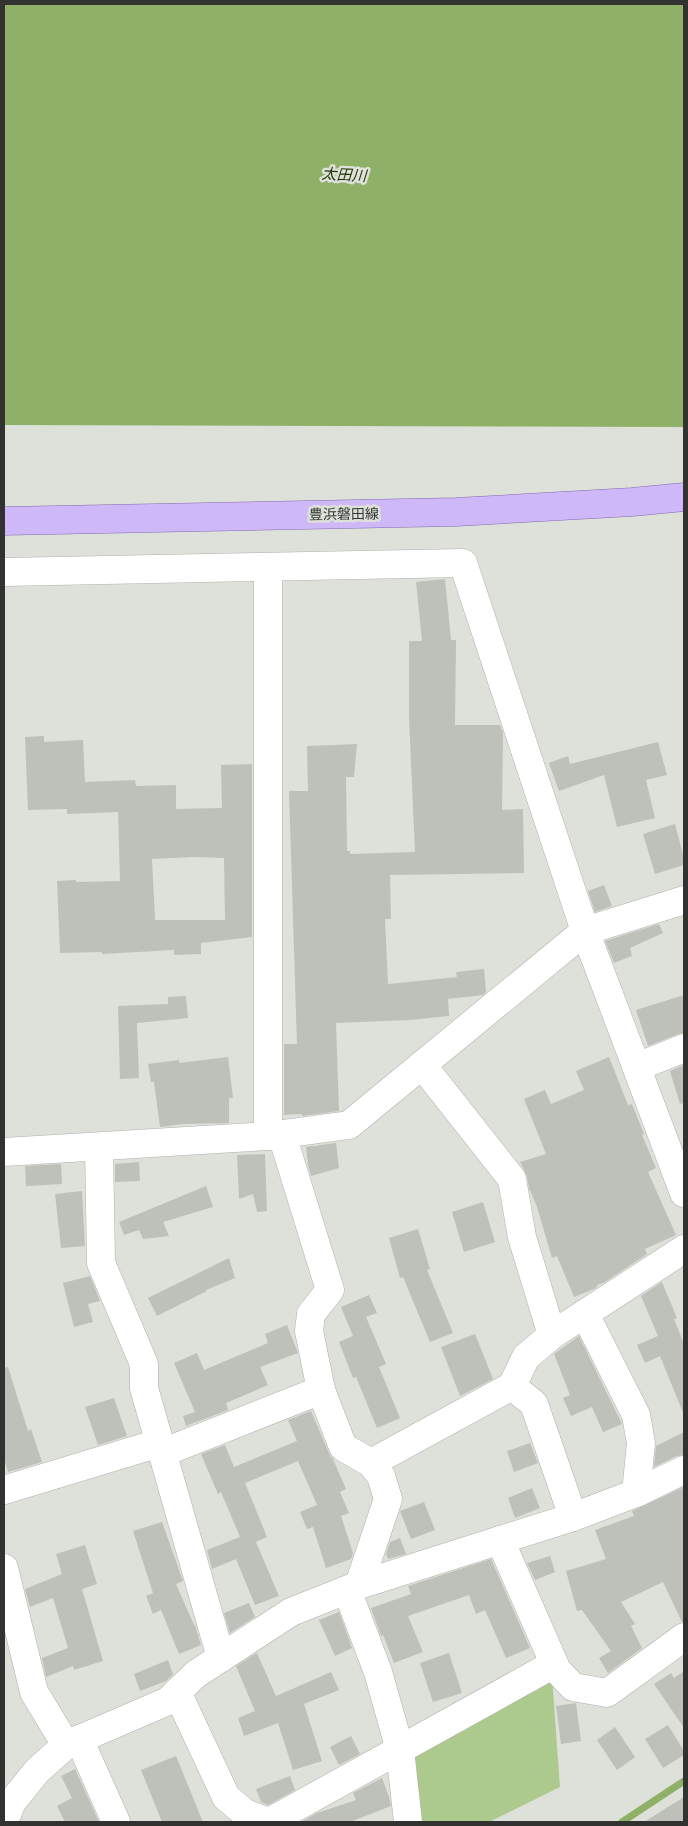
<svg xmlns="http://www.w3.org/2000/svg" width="688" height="1826" viewBox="0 0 688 1826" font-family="Raleway,'Noto Sans JP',sans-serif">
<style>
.green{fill:#adca8e}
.water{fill:#8eb167}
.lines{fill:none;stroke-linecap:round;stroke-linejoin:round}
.stream{stroke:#8eb167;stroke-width:7}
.building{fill:#bdc1ba;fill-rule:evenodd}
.minor-casing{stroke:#aeb2ab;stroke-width:29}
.major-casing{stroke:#826baf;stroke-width:29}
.minor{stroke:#fff;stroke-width:28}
.major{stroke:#ceb8f8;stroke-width:28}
.labels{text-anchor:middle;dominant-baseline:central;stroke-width:5;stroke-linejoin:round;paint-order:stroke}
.street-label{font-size:14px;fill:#323330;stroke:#dde1da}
.water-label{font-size:15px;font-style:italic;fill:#1f3400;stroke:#dde1da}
</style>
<rect width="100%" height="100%" fill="#dde1da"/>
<polygon class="green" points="552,1676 560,1787 489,1822 416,1822 406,1754"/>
<polygon class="water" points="4,4 684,4 684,427 4,425"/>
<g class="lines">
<polyline class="stream" points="622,1822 684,1781"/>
</g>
<g class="building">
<polygon points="445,579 451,640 456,640 455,725 500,725 503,733 502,810 523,809 524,873 390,875 391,919 385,919 388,984 457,977 456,972 484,969 486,992 483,995 448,999 449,1016 410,1020 336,1023 339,1111 302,1116 302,1114 284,1115 284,1044 297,1044 289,791 308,791 307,746 357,744 354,777 346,777 347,851 350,851 350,854 415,852 409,718 409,641 422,641 416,582"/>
<path d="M44,736V742L83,740L85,782L135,780L136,786L176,785V809L222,808L221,765L252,764V937L201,943V954L174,955V950L102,954V952L60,953L57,881L76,880V882L120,881L118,812L67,814V809L28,810L25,737ZM194,857L224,858L225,920H155L152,859Z"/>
<polygon points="658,742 667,775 646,780 655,818 617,827 604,775 559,791 549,763 568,756 570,764"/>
<polygon points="675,824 684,858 684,865 655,874 643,834"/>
<polygon points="604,885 612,906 595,912 588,891"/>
<polygon points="659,924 663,933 630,948 632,956 614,963 605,941"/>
<polygon points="684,995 684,1033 678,1034 648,1046 636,1010"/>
<polygon points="186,996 188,1018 137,1023 139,1078 120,1079 118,1006 168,1004 168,997"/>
<polygon points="228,1057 233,1098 229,1098 229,1123 184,1124 160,1127 154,1082 151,1082 148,1064 179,1060 179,1063"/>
<polygon points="609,1057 628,1105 632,1104 644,1134 642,1135 656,1168 648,1172 676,1235 645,1249 647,1254 605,1282 597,1285 597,1287 594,1289 574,1297 557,1256 552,1258 537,1207 529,1188 527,1176 520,1162 546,1154 524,1099 545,1090 551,1104 584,1090 576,1071"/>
<polygon points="684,1065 684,1103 680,1104 670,1071"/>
<polygon points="336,1143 339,1168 311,1176 308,1165 306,1147"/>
<polygon points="265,1154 267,1211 257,1212 253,1194 239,1199 237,1155"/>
<polygon points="139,1162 140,1181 115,1182 115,1164"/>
<polygon points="61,1164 62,1184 26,1186 25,1166"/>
<polygon points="206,1186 213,1207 163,1222 169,1236 143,1239 139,1230 124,1235 119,1222"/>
<polygon points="82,1191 85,1246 61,1248 55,1194"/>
<polygon points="483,1202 495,1242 464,1252 452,1212"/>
<polygon points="418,1229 430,1269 427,1270 453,1333 430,1342 403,1277 400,1278 389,1238"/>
<polygon points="229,1258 235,1278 206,1290 207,1291 157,1316 148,1298"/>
<polygon points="90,1276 100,1301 88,1304 93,1322 74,1327 63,1283"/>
<polygon points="662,1282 677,1318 674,1319 684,1344 684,1415 660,1356 645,1363 637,1345 658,1336 641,1296"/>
<polygon points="369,1295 377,1313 366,1317 386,1364 379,1367 400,1418 377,1428 356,1377 353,1378 339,1342 353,1336 341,1307"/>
<polygon points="287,1325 298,1353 260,1367 268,1385 226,1403 228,1410 186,1426 183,1416 195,1412 174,1363 197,1353 204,1370 268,1343 265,1334"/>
<polygon points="475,1334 493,1379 460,1396 441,1347"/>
<polygon points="579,1336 622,1424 603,1432 592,1407 571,1416 563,1398 570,1395 554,1354"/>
<polygon points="8,1367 28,1431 31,1429 42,1462 8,1472 4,1458 4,1368"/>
<polygon points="114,1398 127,1436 98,1445 85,1407"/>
<polygon points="311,1411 331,1458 332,1457 346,1489 340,1492 349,1513 341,1516 353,1553 351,1559 326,1568 313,1527 307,1529 300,1512 317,1505 298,1461 245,1483 267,1537 256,1542 279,1596 255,1605 236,1559 212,1569 207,1550 240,1537 221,1492 218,1494 201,1454 225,1445 234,1467 297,1441 288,1420"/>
<polygon points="684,1432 684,1455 677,1456 654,1467 656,1446"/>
<polygon points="530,1443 538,1463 514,1472 507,1451"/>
<polygon points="684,1487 684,1622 682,1622 663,1582 621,1602 635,1624 631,1626 642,1648 608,1673 599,1658 611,1651 582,1610 577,1611 566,1571 606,1559 595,1530 634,1516 632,1511"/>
<polygon points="532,1488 540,1508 515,1518 508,1498"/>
<polygon points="424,1502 435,1530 411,1539 400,1511"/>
<polygon points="162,1522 183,1581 176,1584 194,1625 195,1625 201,1645 179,1654 161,1610 153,1614 146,1596 153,1593 133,1531"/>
<polygon points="400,1538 406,1554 388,1559 386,1554 390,1542"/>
<polygon points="85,1545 97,1584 82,1589 103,1661 74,1670 73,1666 46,1677 42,1658 68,1648 53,1598 30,1607 25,1589 62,1574 56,1554"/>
<polygon points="550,1556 555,1572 535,1580 527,1563"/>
<polygon points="491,1559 530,1648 506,1658 485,1610 476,1614 469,1595 408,1616 423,1652 394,1663 383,1635 381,1636 371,1608 411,1594 408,1586"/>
<polygon points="249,1603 255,1617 230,1633 224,1613"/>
<polygon points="339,1612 352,1648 335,1656 319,1620"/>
<polygon points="257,1653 276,1696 331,1672 339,1690 304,1704 322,1761 293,1770 278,1723 244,1736 238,1718 255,1711 236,1666"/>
<polygon points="449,1653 462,1693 433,1702 420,1663"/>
<polygon points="168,1660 173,1674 166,1681 140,1691 134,1674"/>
<polygon points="684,1671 684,1728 654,1684 671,1673 674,1678"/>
<polygon points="576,1703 581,1741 561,1744 556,1706"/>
<polygon points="668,1725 684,1751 684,1755 663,1768 645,1739"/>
<polygon points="615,1727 635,1757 617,1770 597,1740"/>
<polygon points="351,1736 360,1754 339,1765 330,1747"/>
<polygon points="176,1756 203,1822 162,1822 141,1770"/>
<polygon points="75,1769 99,1822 65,1822 57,1806 72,1798 61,1776"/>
<polygon points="290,1776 295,1790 268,1805 261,1802 256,1789"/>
<polygon points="382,1778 389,1797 391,1806 350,1822 301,1822 317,1813 356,1800 353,1793"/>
<polygon points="684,1797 684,1822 644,1822"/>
</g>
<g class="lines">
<defs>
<g id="minor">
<polyline points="4,572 463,563 585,931 684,1193"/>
<polyline points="422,1065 512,1179 522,1237 552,1335"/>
<polyline points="637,1067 684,1048"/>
<polyline points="282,1135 330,1290 311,1314 309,1331 321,1390 343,1447 371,1463 381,1476 388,1499 359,1585"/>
<polyline points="268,1136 268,567"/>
<polyline points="99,1147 101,1263 144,1364 144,1388 221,1658"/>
<polyline points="4,1152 268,1136 349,1125 585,931 684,900"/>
<polyline points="585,1314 636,1415 641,1443 636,1493"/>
<polyline points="512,1386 534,1404 573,1517"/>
<polyline points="162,1453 321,1390"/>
<polyline points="371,1463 512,1386 526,1357 552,1335 684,1249"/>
<polyline points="4,1490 159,1443"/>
<polyline points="500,1540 557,1670 573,1687 607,1693 684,1637"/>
<polyline points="4,1568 34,1692 66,1745"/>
<polyline points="347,1590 378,1672 400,1750 408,1822"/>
<polyline points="177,1692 226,1797 245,1813 269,1822"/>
<polyline points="79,1739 116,1822"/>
<polyline points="4,1822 12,1802 37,1771 66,1745 168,1701 196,1674 291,1612 359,1585 573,1517 636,1493 684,1470"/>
<polyline points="269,1822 554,1664"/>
</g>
<polyline id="major" points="4,521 456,512 632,502 684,497"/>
</defs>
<use href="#minor" class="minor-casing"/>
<use href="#major" class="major-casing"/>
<use href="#minor" class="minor"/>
<use href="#major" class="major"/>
</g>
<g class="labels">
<g class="street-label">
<text transform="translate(344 514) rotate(-1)">豊浜磐田線</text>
</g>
<g class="water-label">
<text transform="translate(344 175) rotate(3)">太田川</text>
</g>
</g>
<rect width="688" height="1826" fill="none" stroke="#323330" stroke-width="10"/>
</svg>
